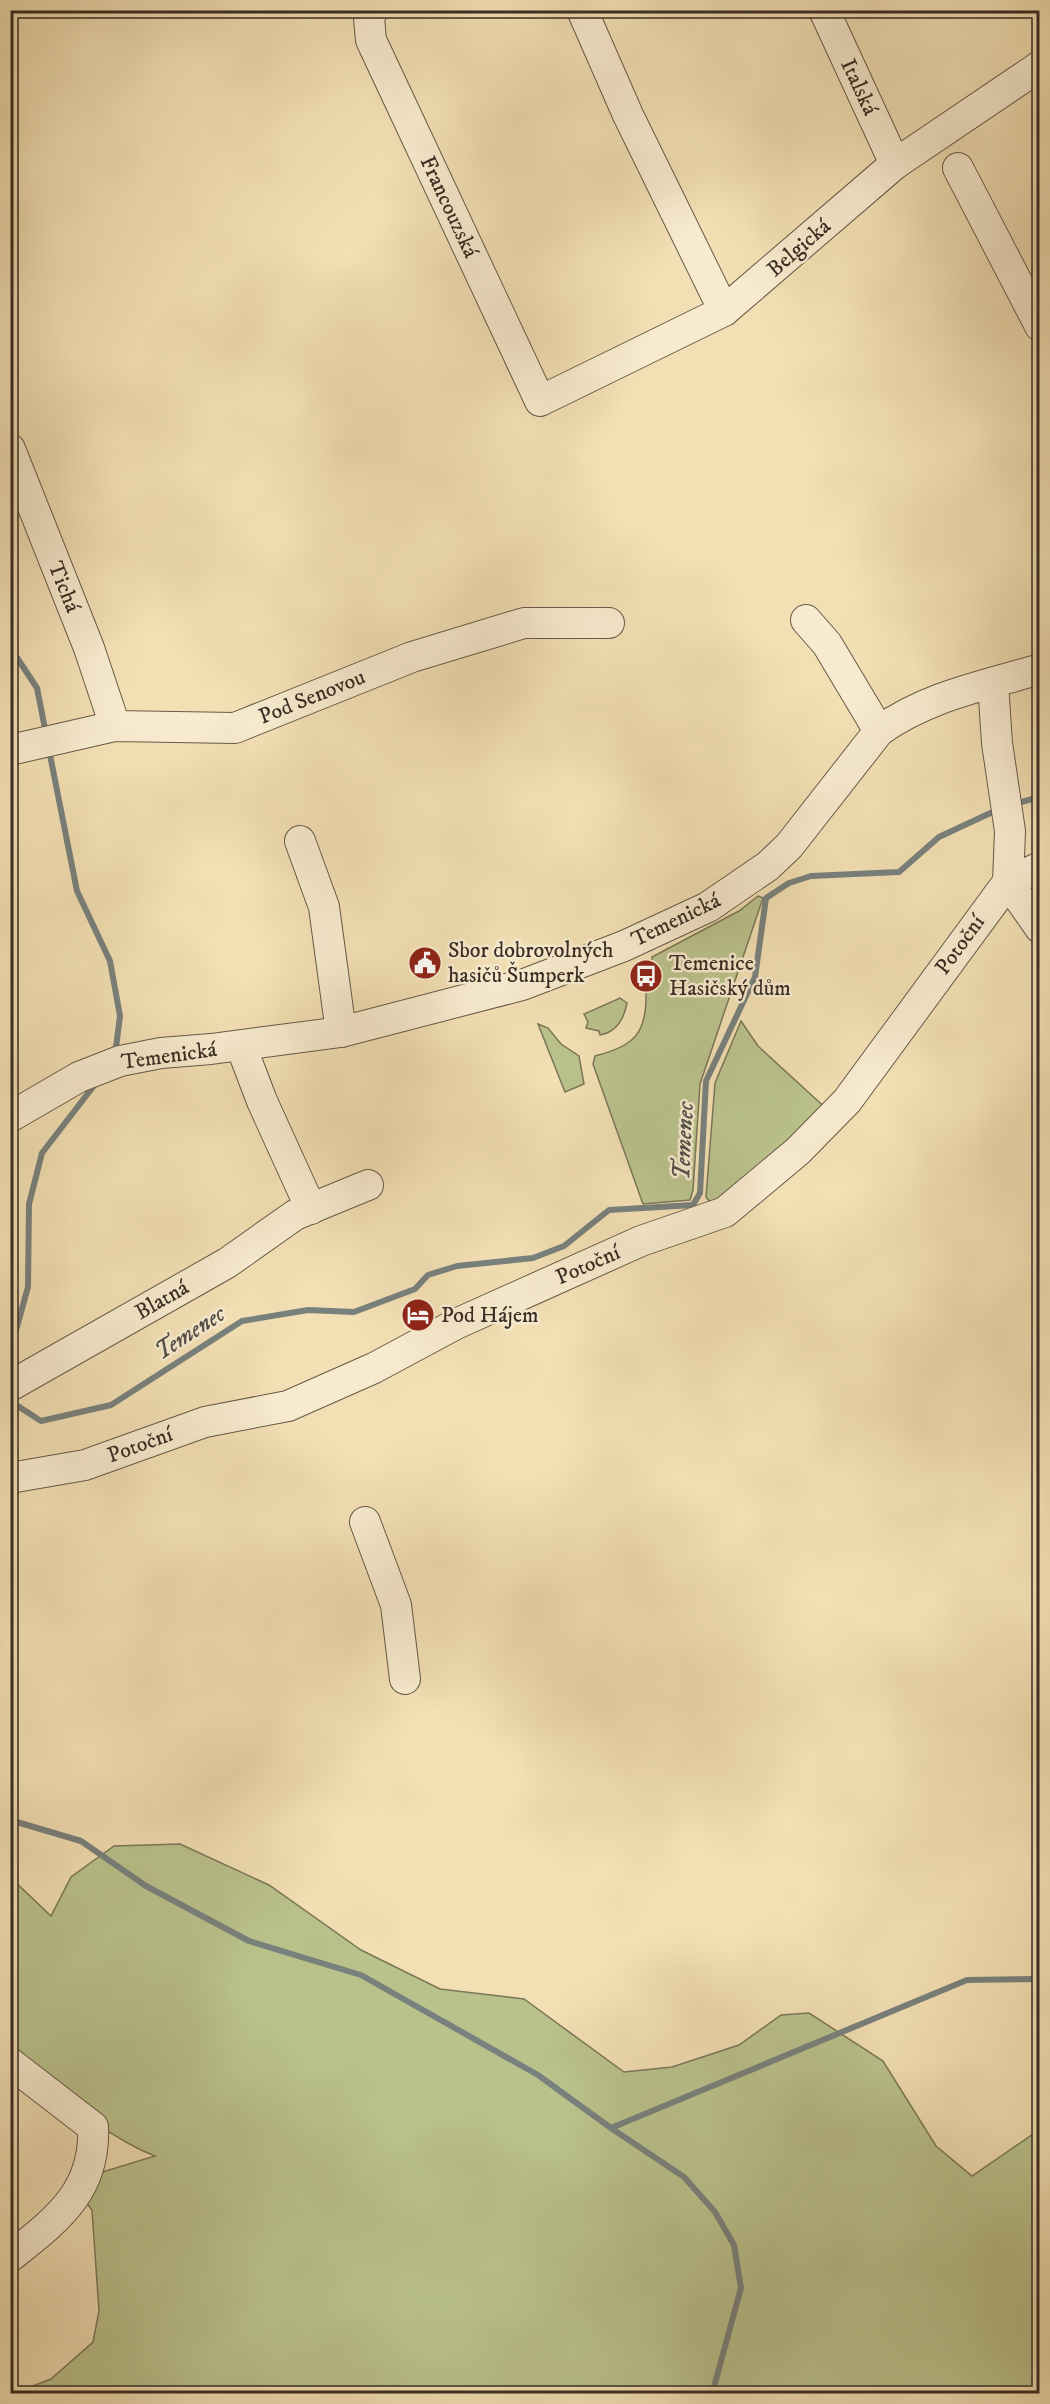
<svg xmlns="http://www.w3.org/2000/svg" width="1050" height="2404" viewBox="0 0 1050 2404" font-family="'IM FELL DW Pica',serif">
<style>
.green{fill:#bac28c;stroke:#7a7758;stroke-width:1.5}
.lines{fill:none;stroke-linecap:round;stroke-linejoin:round}
.stream{stroke:#78817d;stroke-width:6}
.minor-casing{stroke:#675948;stroke-width:32}
.minor{stroke:#f7eace;stroke-width:30}
.labels{text-anchor:middle;dominant-baseline:central;stroke-width:5;stroke-linejoin:round;paint-order:stroke}
.street-label{font-size:22px;fill:#392c24;stroke:#f7eace}
.poi-label{font-size:22px;fill:#392c24;stroke:#f7eace;text-anchor:start}
.water-label{font-size:24px;font-style:italic;fill:#534f49;stroke:#f7eace}
</style>
<rect width="100%" height="100%" fill="#f2dfb3"/>
<filter id="stains"><feTurbulence type="fractalNoise" baseFrequency=".00333" numOctaves="4"/><feColorMatrix values="0 0 0 0 .2 0 0 0 0 .09 0 0 0 0 .02 0 0 0 .5 -.17"/></filter>
<radialGradient id="worn" r=".72"><stop offset=".6" stop-color="#630" stop-opacity="0"/><stop offset="1" stop-color="#630" stop-opacity=".3"/></radialGradient>
<g class="green">
<path d="M758,896L763,898L700,1084L693,1190L690,1200L643,1204L593,1064L595,1056C635,1046 647,1033 646,992L659,987L660,973L651,971L652,957L739,911Z"/>
<path d="M620,998L627,1003C624,1019 617,1032 600,1035L599,1031L586,1028L588,1022L584,1014Z"/>
<polygon points="741,1021 758,1046 831,1113 716,1209 706,1197 715,1083"/>
<polygon points="538,1024 548,1028 561,1044 579,1056 584,1084 565,1092"/>
<path d="M180,1844L269,1885L361,1950L440,1989L524,1999L624,2072L672,2067L739,2045L781,2015L809,2013L883,2061L936,2146L972,2176L1039,2130V2393H15L51,2379L93,2342L99,2311L92,2210L70,2182L155,2156C101,2135 56,2090 11,2055L10,1877L51,1916L71,1877L114,1846Z"/>
</g>
<g class="lines">
<g class="stream">
<polyline points="10,647 37,688 46,734"/>
<polyline points="49,750 77,891 110,961 120,1016 115,1055"/>
<polyline points="1014,804 1040,797"/>
<polyline points="10,1352 28,1287 29,1204 42,1153 96,1083"/>
<polyline points="10,1401 41,1421 111,1405 242,1321 308,1310 354,1312 415,1289 428,1275 457,1266 533,1258 564,1246 609,1210 693,1205 700,1193 706,1081 755,977 766,898 789,883 811,876 899,872 939,837 999,809"/>
<polyline points="10,1820 81,1841 146,1886 249,1941 361,1975 538,2075 611,2128 967,1980 1040,1979"/>
<polyline points="611,2128 684,2177 715,2212 734,2245 741,2288 712,2394"/>
</g>
<defs>
<g id="minor">
<polyline points="373,10 369,18 371,40 540,401 724,311 895,164 1040,66"/>
<polyline points="582,10 628,115 724,311"/>
<polyline points="824,10 895,164"/>
<polyline points="958,168 1040,326"/>
<polyline points="10,449 89,648 115,726"/>
<polyline points="806,620 827,644 879,731"/>
<polyline points="993,683 997,743 1010,831 1008,882 1040,928"/>
<polyline points="10,750 115,726 235,728 412,657 524,623 609,623"/>
<polyline points="300,841 324,907 341,1032"/>
<polyline points="241,1046 262,1101 311,1209"/>
<path d="M10,1117L79,1077L120,1061L161,1053L211,1049L341,1032L522,985L624,946L708,907L768,866L789,846L879,731C928,696 983,686 1040,669"/>
<polyline points="10,1386 227,1263 295,1215 368,1185"/>
<polyline points="10,1478 85,1465 205,1422 288,1406 374,1368 456,1324 641,1241 725,1212 798,1151 847,1101 1008,882 1040,867"/>
<polyline points="365,1522 396,1605 405,1679"/>
<path d="M10,2063L93,2127C96,2192 56,2220 10,2257"/>
</g>
</defs>
<use href="#minor" class="minor-casing"/>
<use href="#minor" class="minor"/>
</g>
<defs>
<symbol id="civic-disc" viewBox="-11 -11 22 22"><circle r="9.5" fill="#8f2418" stroke="#f7eace"/><path d="M-.6-6.5H3V-4.5H.6V-3L4-1V1h2V6H-6V1h2V-1L-.6-3ZM-1.2 2.5V6h2.4V2.5Z" fill="#fff"/></symbol>
<symbol id="bus-disc" viewBox="-11 -11 22 22"><circle r="9.5" fill="#8f2418" stroke="#f7eace"/><path d="M-5-6H5V4H4V6H2V4H-2V6H-4V4H-5ZM-3.5-4V0h7V-4ZM-3.5 1.2v1.5H-2V1.2ZM2 1.2v1.5H3.5V1.2Z" fill="#fff"/></symbol>
<symbol id="hotel-disc" viewBox="-11 -11 22 22"><circle r="9.5" fill="#8f2418" stroke="#f7eace"/><path d="M-6-4.5h1.5V1H6V5H4.5V3h-9V5H-6ZM-4 0a1.8 1.8 0 1 1 3.6 0ZM.5 0V-2.5h3Q6-2.5 6 0Z" fill="#fff"/></symbol>
</defs>
<g fill-rule="evenodd">
<use href="#civic-disc" x="406" y="944" width="38" height="38"/>
<use href="#bus-disc" x="627" y="957" width="38" height="38"/>
<use href="#hotel-disc" x="399" y="1296" width="38" height="38"/>
</g>
<g class="labels">
<g class="street-label">
<text transform="translate(859 87) rotate(65)">Italská</text>
<text transform="translate(449 207) rotate(65)">Francouzská</text>
<text transform="translate(799 248) rotate(-41)">Belgická</text>
<text transform="translate(64 587) rotate(68)">Tichá</text>
<text transform="translate(312 697) rotate(-22)">Pod Senovou</text>
<text transform="translate(676 920) rotate(-26)">Temenická</text>
<text transform="translate(960 945) rotate(-54)">Potoční</text>
<text transform="translate(169 1056) rotate(-8)">Temenická</text>
<text transform="translate(588 1265) rotate(-24)">Potoční</text>
<text transform="translate(162 1300) rotate(-30)">Blatná</text>
<text transform="translate(140 1445) rotate(-20)">Potoční</text>
</g>
<g class="poi-label">
<text x="448" y="950">Sbor dobrovolných<tspan x="448" dy="25">hasičů Šumperk</tspan></text>
<text x="669" y="963">Temenice<tspan x="669" dy="25">Hasičský dům</tspan></text>
<text x="441" y="1315">Pod Hájem</text>
</g>
<g class="water-label">
<text transform="translate(684 1141) rotate(-87)">Temenec</text>
<text transform="translate(190 1333) rotate(-33)">Temenec</text>
</g>
</g>
<rect width="1050" height="2404" fill="none" stroke="#f2dfb3" stroke-width="36"/>
<rect x="12" y="12" width="1026" height="2380" fill="none" stroke="#392c24" stroke-width="3"/>
<rect x="18" y="18" width="1014" height="2368" fill="none" stroke="#392c24" stroke-width="1.5"/>
<rect width="100%" height="100%" filter="url(#stains)"/>
<rect width="100%" height="100%" fill="url(#worn)"/>
</svg>
